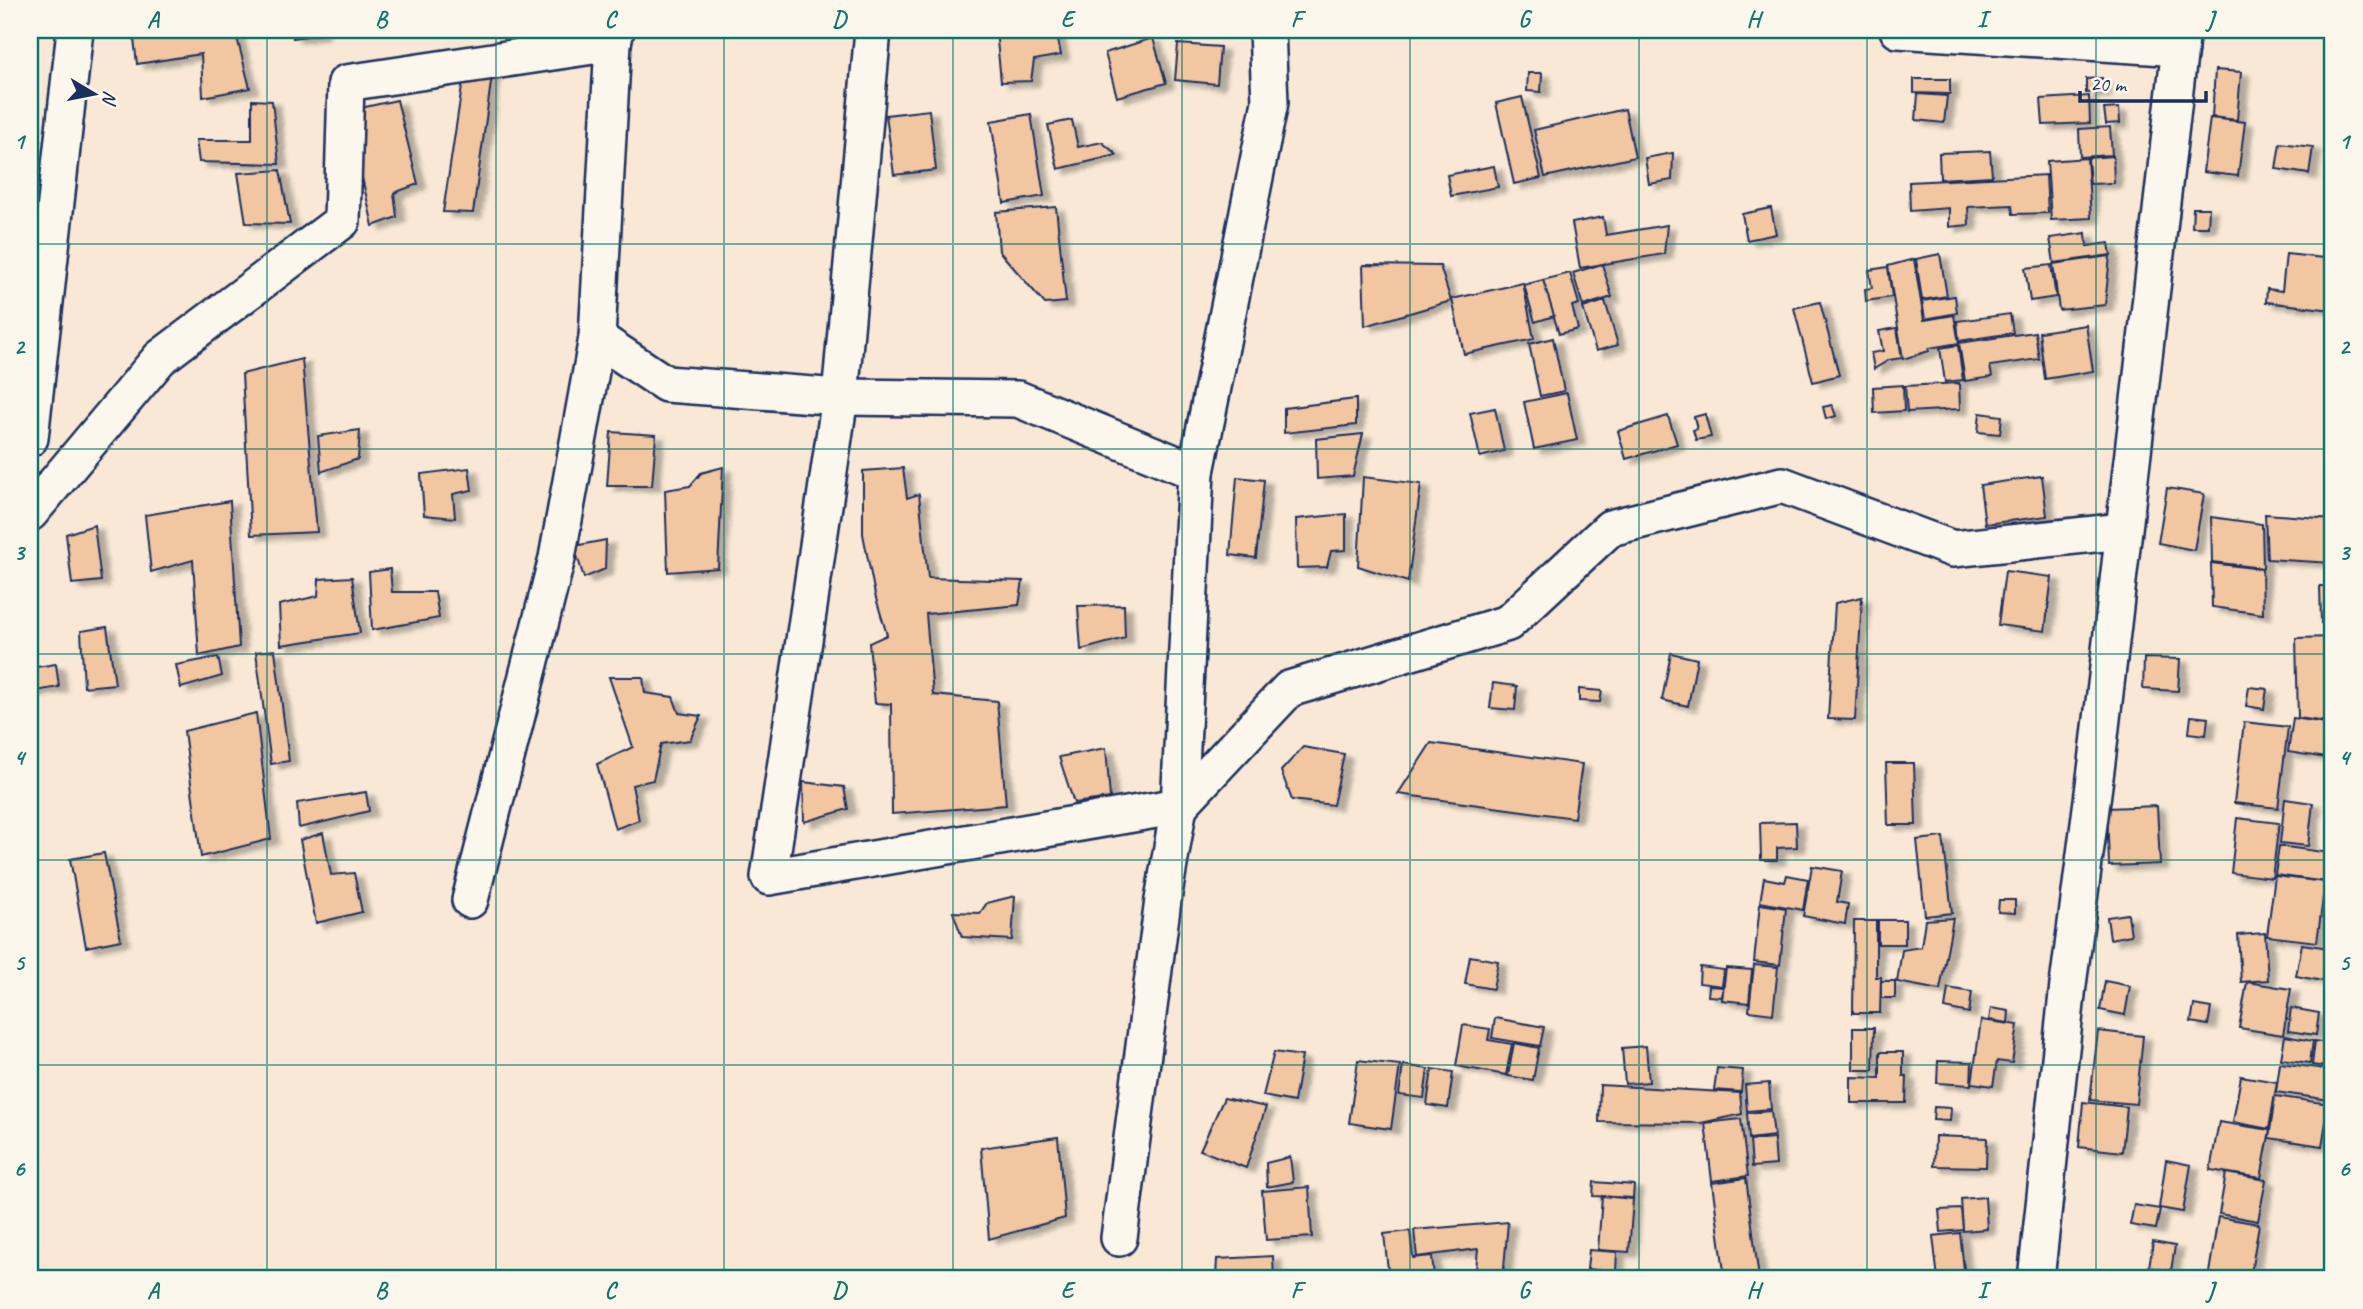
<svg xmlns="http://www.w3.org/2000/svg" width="2363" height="1309" viewBox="0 0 2363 1309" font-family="Caveat,sans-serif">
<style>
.building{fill:#f1c6a0;stroke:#1b2f5e;stroke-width:2;filter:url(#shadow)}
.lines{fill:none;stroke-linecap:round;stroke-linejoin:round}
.street-casing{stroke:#1b2f5e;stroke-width:40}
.street{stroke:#fbf7ec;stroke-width:35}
.grid{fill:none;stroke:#0f766e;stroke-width:2;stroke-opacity:0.55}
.neatline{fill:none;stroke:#0f766e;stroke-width:2.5}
.grid-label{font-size:23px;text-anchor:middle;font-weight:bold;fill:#0f766e}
</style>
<defs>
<filter id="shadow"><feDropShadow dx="8" dy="4.5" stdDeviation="2" flood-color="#0004"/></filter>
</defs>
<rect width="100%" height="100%" fill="#f8e8d5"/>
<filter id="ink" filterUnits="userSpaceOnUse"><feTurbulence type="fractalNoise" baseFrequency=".0143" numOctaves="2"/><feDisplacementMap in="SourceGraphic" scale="14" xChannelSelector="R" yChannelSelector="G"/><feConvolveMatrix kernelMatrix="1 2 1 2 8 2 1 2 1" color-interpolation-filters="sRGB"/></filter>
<g filter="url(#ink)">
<g class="building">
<polygon points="133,30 235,30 250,88 203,97 201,54 137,64"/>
<polygon points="292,30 320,30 321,34 293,38"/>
<polygon points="996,30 1056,30 1061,55 1034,60 1031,81 1001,82"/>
<polygon points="1153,38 1166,83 1117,97 1105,53"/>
<polygon points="1178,44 1220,47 1217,84 1175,80"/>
<polygon points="465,67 493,68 473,213 443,212"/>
<polygon points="2215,70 2241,72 2237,120 2212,117"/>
<polygon points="1528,73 1542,73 1541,92 1527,91"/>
<polygon points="2102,78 2103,92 2086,93 2086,79"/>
<polygon points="1914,79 1950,79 1950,94 1914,93"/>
<polygon points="1918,94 1947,96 1944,123 1916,120"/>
<polygon points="2089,96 2090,123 2043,125 2041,99"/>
<polygon points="1522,97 1541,178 1514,184 1496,103"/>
<polygon points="252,100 272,101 279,164 199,162 196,140 252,140"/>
<polygon points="397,100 418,184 394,193 397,217 373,226 347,111"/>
<polygon points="2119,108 2120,123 2106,124 2104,109"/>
<polygon points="1625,109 1635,157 1545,177 1534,130"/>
<polygon points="929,110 936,170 894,175 886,115"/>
<polygon points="1031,114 1044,196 1004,203 991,121"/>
<polygon points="2210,118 2245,122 2238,176 2203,172"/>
<polygon points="1072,120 1078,147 1102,142 1117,155 1058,169 1048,125"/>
<polygon points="2110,127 2112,155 2080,157 2079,129"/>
<polygon points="2280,143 2313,147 2309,174 2276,169"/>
<polygon points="1990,151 1992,176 1940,179 1939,153"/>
<polygon points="1673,153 1672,180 1649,184 1645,158"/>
<polygon points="2113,156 2114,183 2090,184 2088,158"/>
<polygon points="2087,158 2091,218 2051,220 2047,161"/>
<polygon points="1494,166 1498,187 1451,196 1447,175"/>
<polygon points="280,170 290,224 246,223 238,173"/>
<polygon points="2046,175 2048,213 2013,214 2012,205 1968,207 1969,225 1949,227 1949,208 1910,211 1909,182"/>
<polygon points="1056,207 1066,302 1045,304 999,251 996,212"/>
<polygon points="1771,208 1776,234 1747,240 1742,214"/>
<polygon points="2193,208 2209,208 2208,227 2192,227"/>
<polygon points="1603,217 1606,235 1667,225 1664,254 1580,268 1572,223"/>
<polygon points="2086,233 2087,246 2109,243 2111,255 2054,263 2050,238"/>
<polygon points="1940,254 1947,296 1922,300 1916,259"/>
<polygon points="2286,254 2333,259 2333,310 2266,302 2267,289 2282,291"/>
<polygon points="2110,256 2105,305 2059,310 2053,264"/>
<polygon points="1914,259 1924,320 1954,315 1959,343 1929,348 1929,351 1903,359 1888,266"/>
<polygon points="1602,264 1612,297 1583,306 1573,273"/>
<polygon points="1363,265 1440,266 1451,301 1365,326"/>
<polygon points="2051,265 2056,297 2030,301 2025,268"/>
<polygon points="1888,267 1892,297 1866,301 1865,289 1872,288 1869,270"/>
<polygon points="1570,273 1579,304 1572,306 1578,329 1559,334 1543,280"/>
<polygon points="1543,280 1554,316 1535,322 1524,285"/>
<polygon points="1523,283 1534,339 1464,354 1452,299"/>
<polygon points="1955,296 1957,313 1925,319 1922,301"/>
<polygon points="1605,301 1618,345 1596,351 1583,308"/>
<polygon points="1820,302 1839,375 1813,382 1794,308"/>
<polygon points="2010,314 2013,333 1959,341 1957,321"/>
<polygon points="2086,325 2093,371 2045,379 2039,332"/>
<polygon points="1897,328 1902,358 1889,360 1874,369 1871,353 1883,351 1879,331"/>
<polygon points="2035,332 2039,359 1990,366 1992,377 1965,381 1959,343"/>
<polygon points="1553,338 1564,391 1540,396 1529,344"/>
<polygon points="1958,345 1963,380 1945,382 1940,348"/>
<polygon points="302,359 317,532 251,535 242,374"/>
<polygon points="1959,383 1960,409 1907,412 1905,386"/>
<polygon points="1903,385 1904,411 1874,413 1873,387"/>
<polygon points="1567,393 1577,440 1534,449 1524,402"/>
<polygon points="1356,399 1356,425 1284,433 1284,408"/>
<polygon points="1832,405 1836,416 1826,419 1823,407"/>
<polygon points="1495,408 1504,451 1480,457 1470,413"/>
<polygon points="1980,413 2002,416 2000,434 1978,432"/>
<polygon points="1705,414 1711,437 1696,440 1693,430 1697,429 1694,417"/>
<polygon points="1668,416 1677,444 1626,459 1618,431"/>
<polygon points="360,430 358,459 321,472 318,436"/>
<polygon points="611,432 656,435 652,486 607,486"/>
<polygon points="1363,434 1353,476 1317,479 1316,439"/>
<polygon points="723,467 718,568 668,572 665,490 690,486 701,473"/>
<polygon points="469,468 472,490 453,494 455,518 424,515 421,474"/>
<polygon points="903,468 907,498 919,494 928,578 1023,581 1019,605 926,614 933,695 997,701 1006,805 892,814 891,704 875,703 869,643 887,635 875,595 863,534 863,471"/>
<polygon points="2042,476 2047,516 1985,524 1980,485"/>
<polygon points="1237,477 1264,480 1256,558 1230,555"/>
<polygon points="1363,477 1421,484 1408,582 1358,566"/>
<polygon points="2167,488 2204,494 2194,550 2158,543"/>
<polygon points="230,501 239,647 199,656 193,560 151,572 145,515"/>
<polygon points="1346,514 1346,550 1331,551 1327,567 1297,568 1296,519"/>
<polygon points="2265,514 2333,519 2333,563 2267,559"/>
<polygon points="2211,517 2262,524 2263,568 2212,562"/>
<polygon points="94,525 101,581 72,584 66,534"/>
<polygon points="606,540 605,569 584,578 574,546"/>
<polygon points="2211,563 2262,569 2263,614 2212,607"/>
<polygon points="390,569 392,592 435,592 439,618 372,630 369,572"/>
<polygon points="2005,571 2052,577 2045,631 1998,625"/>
<polygon points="352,577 360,633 281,645 279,605 318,596 319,579"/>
<polygon points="2320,586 2333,586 2333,623 2321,623"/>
<polygon points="1862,597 1855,720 1828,719 1835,603"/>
<polygon points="1124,605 1125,638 1081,650 1078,606"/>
<polygon points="107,627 115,684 84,687 81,631"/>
<polygon points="2333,637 2333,723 2298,718 2296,638"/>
<polygon points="275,650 289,761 271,764 256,652"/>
<polygon points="1671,653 1697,659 1688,706 1662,700"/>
<polygon points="218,657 222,676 181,688 176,665"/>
<polygon points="2144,658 2180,659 2178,691 2143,689"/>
<polygon points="56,664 59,687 30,692 30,668"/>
<polygon points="609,677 643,677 645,693 673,697 679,713 701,716 690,740 661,744 653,780 632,785 639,820 615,829 597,764 633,747"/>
<polygon points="1493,683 1517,686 1515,710 1490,708"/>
<polygon points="2249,687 2267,689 2264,709 2246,706"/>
<polygon points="1579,689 1602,691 1600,702 1579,701"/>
<polygon points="256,713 271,839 201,857 184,731"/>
<polygon points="2191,716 2208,718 2206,735 2189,733"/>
<polygon points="2293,718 2333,724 2333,759 2288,752"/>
<polygon points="2244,722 2288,727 2278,808 2234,803"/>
<polygon points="1431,743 1582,764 1574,818 1398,794"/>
<polygon points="1303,747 1344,754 1333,805 1292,800 1281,771"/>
<polygon points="1106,748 1110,798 1074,803 1059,757"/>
<polygon points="1886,763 1914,763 1916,825 1888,825"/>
<polygon points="803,782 844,787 848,809 804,822"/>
<polygon points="366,792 369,811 299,828 297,803"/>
<polygon points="2285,799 2313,803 2308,846 2280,843"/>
<polygon points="2157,806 2160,864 2109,866 2107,808"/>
<polygon points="2237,818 2279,823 2272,878 2231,873"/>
<polygon points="1796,822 1797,847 1777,848 1777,860 1761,860 1760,823"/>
<polygon points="323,833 331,875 354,873 362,912 316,923 300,840"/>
<polygon points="1943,837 1952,913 1925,916 1917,840"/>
<polygon points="2279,846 2330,853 2326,882 2275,875"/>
<polygon points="104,853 121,940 86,947 70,859"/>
<polygon points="1812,866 1842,871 1837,902 1848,904 1845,924 1803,916"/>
<polygon points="1787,875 1808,879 1803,910 1760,902 1764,878 1785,882"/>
<polygon points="2275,876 2333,883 2333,899 2323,898 2317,942 2267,936"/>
<polygon points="1015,896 1012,940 962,937 953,912 980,913 987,903"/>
<polygon points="1999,900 2015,900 2015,913 1998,912"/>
<polygon points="1760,904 1786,908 1780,965 1754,962"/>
<polygon points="2128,914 2131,935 2110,939 2107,917"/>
<polygon points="1953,918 1940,990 1897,982 1902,950 1921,947 1925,920"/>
<rect x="1878" y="920" width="27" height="24"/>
<polygon points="1854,921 1876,921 1876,977 1881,977 1880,1013 1853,1013"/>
<polygon points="2265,933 2268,980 2241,982 2238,935"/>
<polygon points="2302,944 2329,948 2323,981 2296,976"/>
<polygon points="1470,956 1498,961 1493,989 1465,984"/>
<polygon points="1754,965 1778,967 1773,1014 1749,1011"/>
<polygon points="1700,967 1724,970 1722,986 1699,983"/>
<polygon points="1726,968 1752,970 1749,1003 1722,1000"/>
<rect x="1881" y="981" width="14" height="17"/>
<polygon points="2105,981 2130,986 2125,1015 2100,1010"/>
<polygon points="2247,982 2291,989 2283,1035 2239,1028"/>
<polygon points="1709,986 1723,987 1722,997 1708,996"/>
<polygon points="1948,988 1972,992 1969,1013 1945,1008"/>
<polygon points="2194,1005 2211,1008 2208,1025 2191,1022"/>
<polygon points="1991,1008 2009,1011 2008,1023 1989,1020"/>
<polygon points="2291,1008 2319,1013 2316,1035 2288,1031"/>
<polygon points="1495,1018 1544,1027 1540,1046 1492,1038"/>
<polygon points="1981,1020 2018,1025 2012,1063 1997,1061 1993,1086 1972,1083"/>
<polygon points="1463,1025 1490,1029 1488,1040 1512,1044 1506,1075 1456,1066"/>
<polygon points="1853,1028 1874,1028 1873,1070 1853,1070"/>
<polygon points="2098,1031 2143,1036 2136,1104 2090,1100"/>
<polygon points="2285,1036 2313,1041 2310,1063 2281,1059"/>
<polygon points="2315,1041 2333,1044 2333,1068 2312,1065"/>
<polygon points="1514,1043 1539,1048 1533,1080 1508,1076"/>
<polygon points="1646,1046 1649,1082 1625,1084 1622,1048"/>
<polygon points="1274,1052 1302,1056 1294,1102 1263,1096"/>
<polygon points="1880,1052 1903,1052 1903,1076 1907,1076 1906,1103 1851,1103 1851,1077 1880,1078"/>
<polygon points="1358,1060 1400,1065 1391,1129 1349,1123"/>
<polygon points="1938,1061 1972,1062 1971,1085 1937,1083"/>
<polygon points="2280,1063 2333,1070 2330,1100 2276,1092"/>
<polygon points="1403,1065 1428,1069 1424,1098 1399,1095"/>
<polygon points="1717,1068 1743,1070 1741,1092 1714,1090"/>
<polygon points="1432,1069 1453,1072 1448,1108 1427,1105"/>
<polygon points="2241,1076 2277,1082 2269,1129 2233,1122"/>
<polygon points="1769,1083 1771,1109 1747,1111 1745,1085"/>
<polygon points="1600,1085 1740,1093 1742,1114 1701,1123 1599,1122"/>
<polygon points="2275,1096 2329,1104 2322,1146 2269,1138"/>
<polygon points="1224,1098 1266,1107 1246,1168 1200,1150"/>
<polygon points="2083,1102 2127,1107 2122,1152 2079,1147"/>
<polygon points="1934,1107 1951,1108 1950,1121 1933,1120"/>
<polygon points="1771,1111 1774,1136 1749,1139 1747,1113"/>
<polygon points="1741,1119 1748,1176 1712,1181 1705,1123"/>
<polygon points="2219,1122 2270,1130 2261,1178 2210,1170"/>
<polygon points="1935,1136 1987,1138 1986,1167 1934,1166"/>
<polygon points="1058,1137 1065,1218 989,1239 981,1148"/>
<polygon points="1774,1138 1776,1165 1752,1167 1750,1140"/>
<polygon points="1290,1157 1293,1182 1267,1187 1266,1163"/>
<polygon points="2166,1160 2191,1165 2183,1212 2159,1208"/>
<polygon points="2226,1173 2266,1180 2258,1221 2219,1214"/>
<polygon points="1746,1178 1759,1279 1725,1279 1712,1183"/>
<polygon points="1594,1182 1634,1185 1633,1198 1593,1196"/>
<polygon points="1309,1187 1312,1237 1266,1240 1262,1191"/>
<polygon points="1602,1196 1633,1199 1629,1252 1598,1250"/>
<polygon points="1985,1197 1987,1229 1963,1231 1961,1199"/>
<polygon points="2134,1205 2160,1209 2156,1229 2130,1225"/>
<polygon points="1961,1209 1963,1230 1941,1232 1939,1210"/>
<polygon points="2218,1217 2259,1224 2250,1279 2208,1279"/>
<polygon points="1508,1222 1503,1279 1475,1279 1478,1249 1417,1257 1414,1230"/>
<polygon points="1410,1231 1413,1258 1432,1256 1434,1277 1389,1279 1384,1234"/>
<polygon points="1960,1233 1965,1279 1938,1279 1933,1236"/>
<polygon points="2153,1242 2175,1246 2171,1271 2149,1267"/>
<polygon points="1589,1250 1617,1252 1616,1272 1587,1269"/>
<polygon points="1273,1256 1274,1279 1249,1279 1248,1274 1216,1277 1217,1259"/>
<polygon points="1588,1270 1614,1272 1613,1279 1587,1279"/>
</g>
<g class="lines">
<defs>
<g id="street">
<polyline points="873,30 840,397 769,877 1179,806 1289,689 1508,623 1610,528 1782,485 1953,549 2123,531"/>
<polyline points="1898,30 2180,48"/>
<polyline points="597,338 666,384 840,397 1018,399 1196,472"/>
<polyline points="30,438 75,30"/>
<polyline points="30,513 160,358 342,221 346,83 613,43"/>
<polyline points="470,900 557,558 597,338 613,43 616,30"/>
<polyline points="1119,1238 1163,900 1179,806 1196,472 1270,102 1267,30"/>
<polyline points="2036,1279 2068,985 2097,762 2182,30"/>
</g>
</defs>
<use href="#street" class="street-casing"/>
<use href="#street" class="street"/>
</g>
</g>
<path class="grid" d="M267,30V1279M496,30V1279M724,30V1279M953,30V1279M1182,30V1279M1410,30V1279M1639,30V1279M1867,30V1279M2096,30V1279M30,244H2333M30,449H2333M30,654H2333M30,860H2333M30,1065H2333"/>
<rect width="2363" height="1309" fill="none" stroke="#fbf7ec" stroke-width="77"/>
<g transform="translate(94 94) rotate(100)" stroke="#fbf7ec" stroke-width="5" paint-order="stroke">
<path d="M0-5L12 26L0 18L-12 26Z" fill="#1b2f5e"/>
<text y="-10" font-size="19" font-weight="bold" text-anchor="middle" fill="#1b2f5e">N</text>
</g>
<path d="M2080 91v10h126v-10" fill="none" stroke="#1b2f5e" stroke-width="3.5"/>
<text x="2090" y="91" font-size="21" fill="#1b2f5e" stroke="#fbf7ec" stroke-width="5" paint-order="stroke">20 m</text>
<rect x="38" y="38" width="2286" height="1232" class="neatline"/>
<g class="grid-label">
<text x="153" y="27">A</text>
<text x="381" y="27">B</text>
<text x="610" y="27">C</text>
<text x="839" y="27">D</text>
<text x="1067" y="27">E</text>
<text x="1296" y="27">F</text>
<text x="1524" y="27">G</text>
<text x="1753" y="27">H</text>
<text x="1982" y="27">I</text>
<text x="2210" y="27">J</text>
<text x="19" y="149">1</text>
<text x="2344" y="149">1</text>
<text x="19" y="354">2</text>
<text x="2344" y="354">2</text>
<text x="19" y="560">3</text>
<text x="2344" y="560">3</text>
<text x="19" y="765">4</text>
<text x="2344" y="765">4</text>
<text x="19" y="970">5</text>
<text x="2344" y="970">5</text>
<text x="19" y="1176">6</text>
<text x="2344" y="1176">6</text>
<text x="153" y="1298">A</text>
<text x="381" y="1298">B</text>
<text x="610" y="1298">C</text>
<text x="839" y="1298">D</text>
<text x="1067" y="1298">E</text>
<text x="1296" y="1298">F</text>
<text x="1524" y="1298">G</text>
<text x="1753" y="1298">H</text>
<text x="1982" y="1298">I</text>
<text x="2210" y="1298">J</text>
</g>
</svg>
